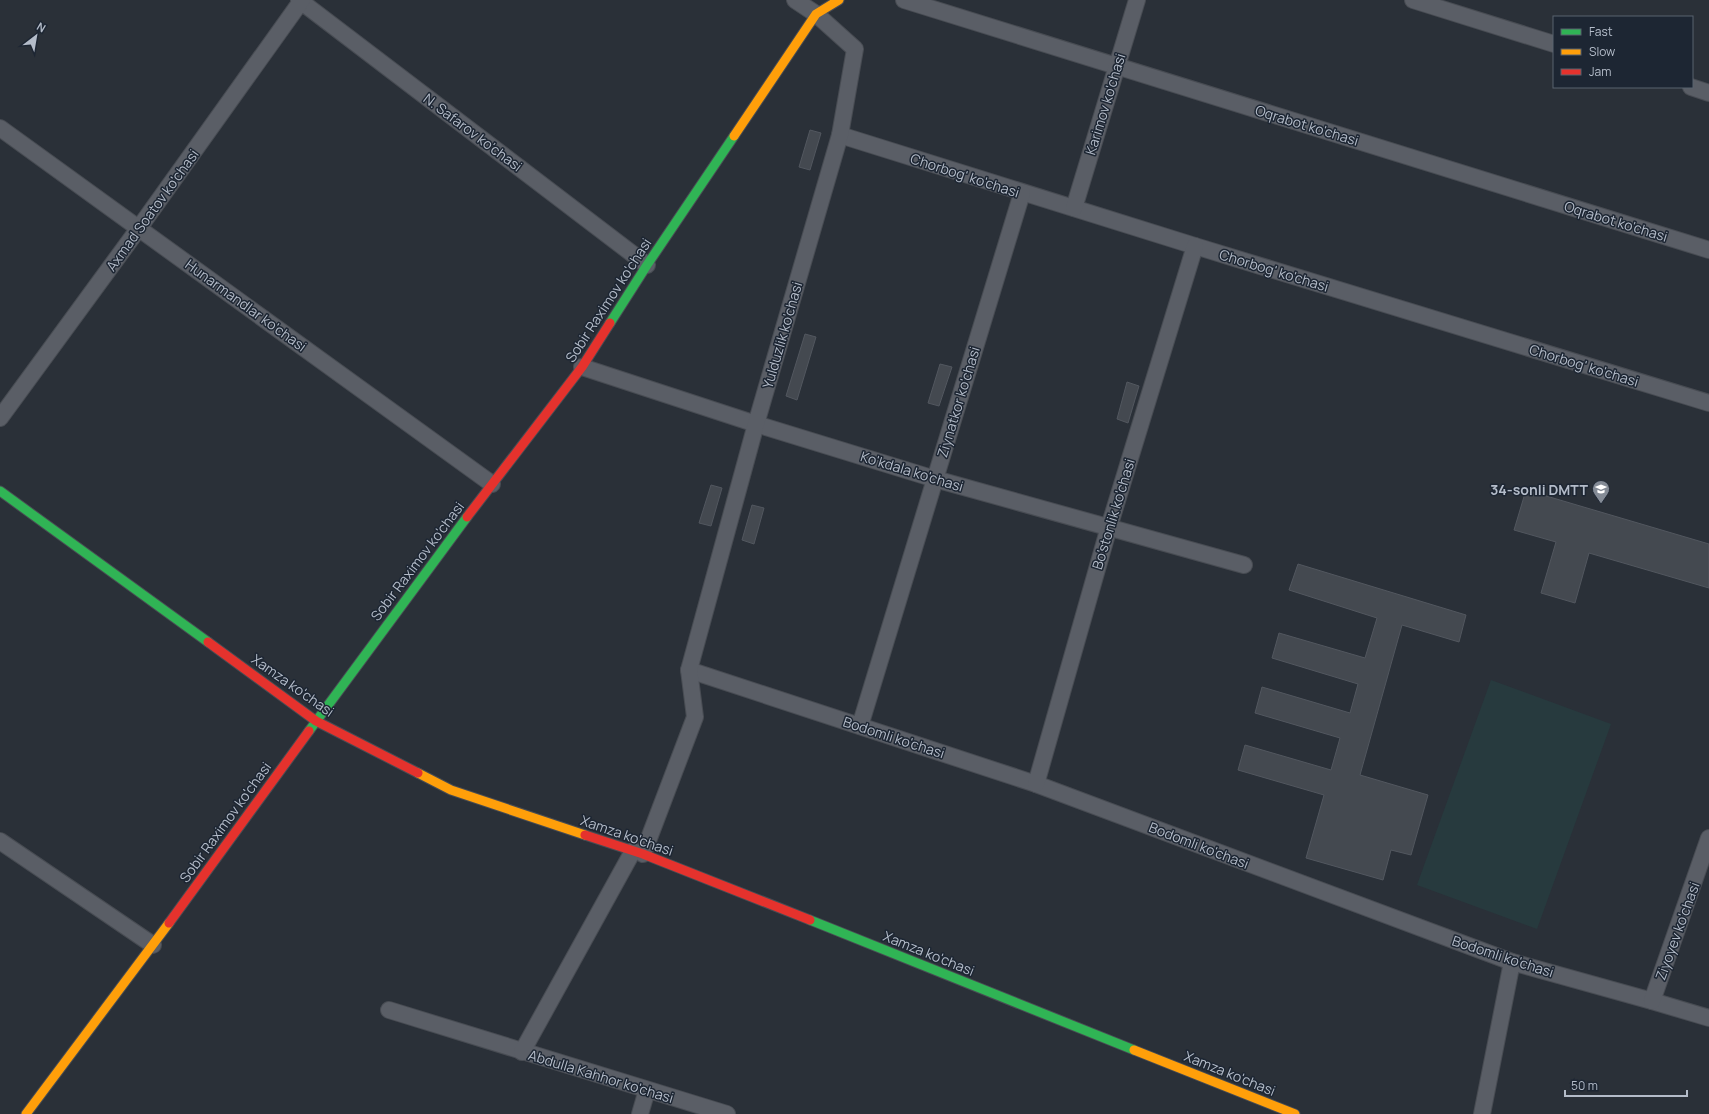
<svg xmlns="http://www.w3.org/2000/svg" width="1709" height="1114" viewBox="0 0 1709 1114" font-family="Manrope,sans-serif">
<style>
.green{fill:#273a3e}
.building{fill:#444950;stroke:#52575f}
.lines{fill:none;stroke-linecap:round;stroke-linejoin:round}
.street-casing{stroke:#484c53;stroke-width:18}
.fast-casing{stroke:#484c53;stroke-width:11}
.slow-casing{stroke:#484c53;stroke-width:11}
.jam-casing{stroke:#484c53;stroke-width:11}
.street{stroke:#5a5e66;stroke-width:16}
.fast{stroke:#30b455;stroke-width:9}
.slow{stroke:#ff9f0a;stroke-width:9}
.jam{stroke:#e5322d;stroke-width:9}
.labels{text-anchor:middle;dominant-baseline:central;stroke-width:3;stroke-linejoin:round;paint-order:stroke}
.street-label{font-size:14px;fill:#b4bcc9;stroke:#1d2633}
.poi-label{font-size:14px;font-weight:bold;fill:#b4bcc9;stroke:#1d2633;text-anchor:end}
</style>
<rect width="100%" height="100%" fill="#2a3038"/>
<polygon class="green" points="1491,680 1611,724 1537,929 1417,885"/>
<g class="building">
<polygon points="810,130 821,133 810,170 799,167"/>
<polygon points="805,334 816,337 797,400 786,396"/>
<polygon points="940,364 952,367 939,406 928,403"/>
<polygon points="1127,382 1139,386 1128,423 1117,419"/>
<polygon points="711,485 722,488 711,526 699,523"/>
<polygon points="1526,490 1709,544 1709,588 1589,553 1575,603 1541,593 1556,542 1514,530"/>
<polygon points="752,505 764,508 754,544 742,540"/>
<polygon points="1298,564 1466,615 1459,642 1402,625 1360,775 1428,795 1411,855 1391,850 1383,880 1306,858 1324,795 1238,770 1245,745 1331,770 1340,738 1255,713 1262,687 1350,713 1358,684 1272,658 1279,633 1365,658 1377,618 1289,590"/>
</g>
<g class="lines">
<defs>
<g id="street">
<polyline points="299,0 647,265"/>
<polyline points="904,0 1709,250"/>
<polyline points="1413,0 1554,44"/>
<polyline points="1691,87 1709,93"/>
<polyline points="0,128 492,484"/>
<polyline points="840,135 1195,246 1709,403"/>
<polyline points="1074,208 1137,0"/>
<polyline points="582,367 756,424 935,479 1244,565"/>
<polyline points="0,418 139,228 302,0"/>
<polyline points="689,670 1036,784 1512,962 1652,1001 1709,1018"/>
<polyline points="860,726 1022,193"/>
<polyline points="1036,784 1109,527 1195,246"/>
<polyline points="0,841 153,945"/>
<polyline points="643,854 695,717 689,670 756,424 840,135 855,49 816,14 795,0"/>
<polyline points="1652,1001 1709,838"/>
<polyline points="389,1010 727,1114"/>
<polyline points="522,1052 633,851"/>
<polyline points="640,1114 647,1090"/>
<polyline points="1482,1114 1512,962"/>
</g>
<g id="fast">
<polyline points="610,323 647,265 734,136"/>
<polyline points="0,491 208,642"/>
<polyline points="309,731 467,517"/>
<polyline points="810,920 1134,1050"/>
</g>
<g id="slow">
<polyline points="734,136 816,14 839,0"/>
<polyline points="418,773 451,790 585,835"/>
<polyline points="1134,1050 1295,1114"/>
<polyline points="26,1114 169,923"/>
</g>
<g id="jam">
<polyline points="467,517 582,367 610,323"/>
<polyline points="208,642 316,721 418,773"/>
<polyline points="585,835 643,854 810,920"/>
<polyline points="169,923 309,731"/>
</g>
</defs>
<use href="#street" class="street-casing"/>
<use href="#fast" class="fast-casing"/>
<use href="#slow" class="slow-casing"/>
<use href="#jam" class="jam-casing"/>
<use href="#street" class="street"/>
<use href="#fast" class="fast"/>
<use href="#slow" class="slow"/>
<use href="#jam" class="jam"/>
</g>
<defs>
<symbol id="school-pin" viewBox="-11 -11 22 30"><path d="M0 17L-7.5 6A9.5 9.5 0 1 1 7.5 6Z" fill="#848b96" stroke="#1d2633"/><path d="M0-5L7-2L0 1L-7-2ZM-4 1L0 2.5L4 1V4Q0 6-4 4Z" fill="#fff"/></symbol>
</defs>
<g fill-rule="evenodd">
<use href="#school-pin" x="1591" y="479" width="20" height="27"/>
</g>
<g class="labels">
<g class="street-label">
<text transform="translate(1105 104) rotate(-73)">Karimov ko'chasi</text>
<text transform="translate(1307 125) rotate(17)">Oqrabot ko'chasi</text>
<text transform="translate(473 132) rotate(37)">N. Safarov ko'chasi</text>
<text transform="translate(965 175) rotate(18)">Chorbog' ko'chasi</text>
<text transform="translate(152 210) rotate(-54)">Axmad Soatov ko'chasi</text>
<text transform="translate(1616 221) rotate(17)">Oqrabot ko'chasi</text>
<text transform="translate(1274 270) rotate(17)">Chorbog' ko'chasi</text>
<text transform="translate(608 300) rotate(-57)">Sobir Raximov ko'chasi</text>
<text transform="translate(246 305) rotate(36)">Hunarmandlar ko'chasi</text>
<text transform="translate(782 335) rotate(-74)">Yulduzlik ko'chasi</text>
<text transform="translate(1584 365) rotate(17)">Chorbog' ko'chasi</text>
<text transform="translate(958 402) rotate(-73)">Ziynatkor ko'chasi</text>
<text transform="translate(912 471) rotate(17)">Ko'kdala ko'chasi</text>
<text transform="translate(1113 514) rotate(-73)">Bo'stonlik ko'chasi</text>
<text transform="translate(417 561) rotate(-53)">Sobir Raximov ko'chasi</text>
<text transform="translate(293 685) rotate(35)">Xamza ko'chasi</text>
<text transform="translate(894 737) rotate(18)">Bodomli ko'chasi</text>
<text transform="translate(225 822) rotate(-54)">Sobir Raximov ko'chasi</text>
<text transform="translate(627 835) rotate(19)">Xamza ko'chasi</text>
<text transform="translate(1199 845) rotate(21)">Bodomli ko'chasi</text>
<text transform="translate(1677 931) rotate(-70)">Ziyoyev ko'chasi</text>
<text transform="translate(929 953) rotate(22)">Xamza ko'chasi</text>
<text transform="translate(1503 956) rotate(18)">Bodomli ko'chasi</text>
<text transform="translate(1230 1073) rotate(22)">Xamza ko'chasi</text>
<text transform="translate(601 1076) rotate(17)">Abdulla Kahhor ko'chasi</text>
</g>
<g class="poi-label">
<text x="1588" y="489">34-sonli DMTT</text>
</g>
</g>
<rect x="1553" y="16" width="140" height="72" fill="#1d2633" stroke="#59626f"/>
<rect x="1561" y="29" width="20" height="6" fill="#30b455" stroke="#59626f"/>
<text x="1589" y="36" font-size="12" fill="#b4bcc9">Fast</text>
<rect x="1561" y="49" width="20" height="6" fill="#ff9f0a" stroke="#59626f"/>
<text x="1589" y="56" font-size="12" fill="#b4bcc9">Slow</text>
<rect x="1561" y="69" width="20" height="6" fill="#e5322d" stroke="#59626f"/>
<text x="1589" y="76" font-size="12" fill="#b4bcc9">Jam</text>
<g transform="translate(36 36) rotate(31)" stroke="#1d2633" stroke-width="3" paint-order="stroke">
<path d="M0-3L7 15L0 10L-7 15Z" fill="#b4bcc9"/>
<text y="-6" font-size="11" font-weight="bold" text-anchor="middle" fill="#b4bcc9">N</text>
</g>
<path d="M1565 1090v6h122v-6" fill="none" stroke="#b4bcc9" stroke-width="2"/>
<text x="1571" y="1090" font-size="12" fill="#b4bcc9" stroke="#1d2633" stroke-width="3" paint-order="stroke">50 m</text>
</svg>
